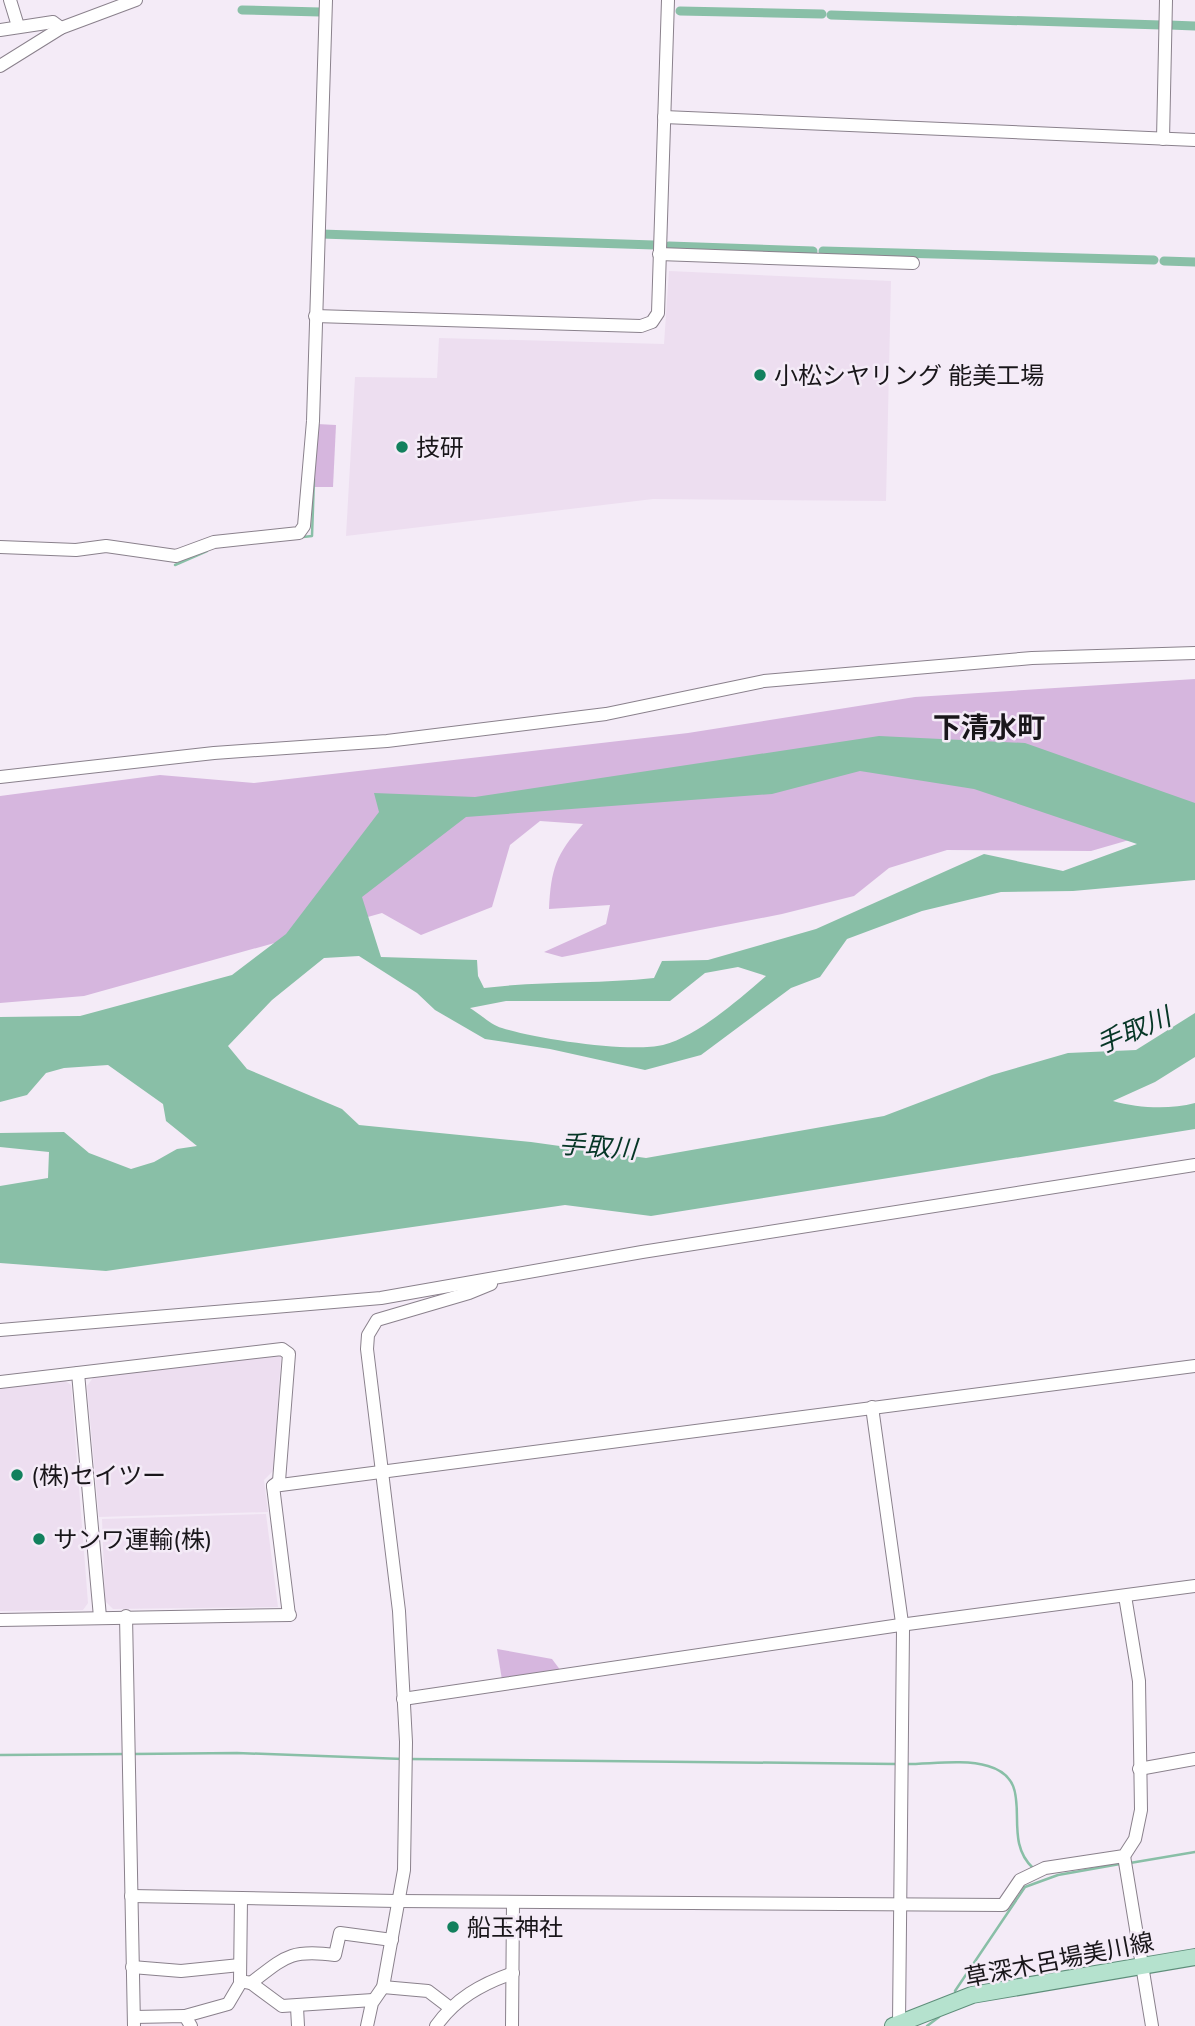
<svg xmlns="http://www.w3.org/2000/svg" width="1195" height="2026" viewBox="0 0 1195 2026" font-family="Mulish,'Noto Sans JP',sans-serif">
<style>
.built{fill:#eddef0}
.green{fill:#d6b6de}
.water{fill:#89bfa7;fill-rule:evenodd}
.lines{fill:none;stroke-linecap:round;stroke-linejoin:round}
.stream{stroke:#89bfa7;stroke-width:2.5}
.canal{stroke:#89bfa7;stroke-width:9}
.minor-casing{stroke:#8a818c;stroke-width:14}
.major-casing{stroke:#5e8e7a;stroke-width:18}
.minor{stroke:#fff;stroke-width:12}
.major{stroke:#b5e2ce;stroke-width:16}
.poi-dot{fill:#12805d;stroke:#f4ebf7;stroke-width:2.5}
.labels{text-anchor:middle;dominant-baseline:central;stroke-width:5;stroke-linejoin:round;paint-order:stroke}
.poi-label{font-size:24px;fill:#19161a;stroke:#f4ebf7;text-anchor:start}
.street-label{font-size:24px;fill:#19161a;stroke:#f4ebf7}
.water-label{font-size:26px;font-style:italic;fill:#063626;stroke:#f4ebf7}
.quarter-label{font-size:28px;font-weight:bold;fill:#19161a;stroke:#f4ebf7}
</style>
<rect width="100%" height="100%" fill="#f4ebf7"/>
<g class="built">
<polygon points="669,271 891,281 886,501 653,499 346,536 355,377 437,378 439,338 664,344"/>
<polygon points="281,1356 274,1470 264,1480 268,1512 99,1517 87,1386 95,1375"/>
<polygon points="61,1378 71,1385 88,1603 83,1610 0,1611 0,1386"/>
<polygon points="266,1514 278,1607 113,1609 105,1601 102,1519"/>
</g>
<g class="green">
<polygon points="317,424 336,425 333,487 313,487"/>
<path d="M1195,679V821L1091,851L947,850L889,868L854,896L782,914L562,957L544,952L606,924L610,905L549,909C551,869 556,854 583,824L540,821L510,845L492,907L421,935L382,913L84,996L0,1003V796L160,775L254,783L688,733L915,697Z"/>
<polygon points="497,1649 552,1659 561,1671 502,1680"/>
</g>
<path class="water" d="M879,736L1025,743L1195,803V880L1073,891L1001,892L922,911L847,939L820,977L791,988L701,1055L645,1070L550,1049L485,1039L435,1010L417,993L359,956L324,958L272,1000L228,1046L247,1069L342,1109L359,1125L531,1142L646,1158L884,1116L992,1075L1068,1053L1136,1050L1195,1013V1057L1155,1082L1113,1101C1138,1108 1169,1110 1195,1103V1129L651,1216L565,1205L106,1271L0,1263V1186L48,1178L49,1152L0,1147V1133L64,1132L89,1153L131,1169L154,1162L177,1149L197,1146L166,1121L163,1104L108,1065L64,1068L46,1073L27,1095L0,1102V1017L80,1016L232,975L286,934L379,812L374,793L475,797ZM860,771L974,789L1137,844L1063,871L984,854L816,929L708,960L662,961L654,978C597,984 540,981 484,988L478,976L477,960L381,957L362,897L466,817L772,794ZM738,967L766,976C738,1000 698,1036 663,1045C629,1053 536,1039 502,1028C491,1025 480,1014 470,1008L506,1001H670L705,973Z"/>
<g class="lines">
<g class="stream">
<polyline points="303,537 312,536 314,479"/>
<polyline points="175,565 207,551"/>
<polyline points="133,1754 237,1753 403,1759"/>
<polyline points="0,1755 126,1754"/>
<polyline points="409,1759 896,1764"/>
<path d="M906,1764C932,1764 964,1759 988,1766C1040,1781 998,1836 1033,1868"/>
<polyline points="1130,1863 1195,1852"/>
<polyline points="955,1991 1025,1887 1058,1875 1120,1864"/>
<polyline points="927,2026 939,2017"/>
</g>
<g class="canal">
<polyline points="242,10 320,12"/>
<polyline points="680,11 822,14"/>
<polyline points="831,15 1161,25"/>
<polyline points="1169,25 1195,26"/>
<polyline points="321,234 654,245"/>
<polyline points="669,246 813,251"/>
<polyline points="823,251 1154,260"/>
<polyline points="1164,261 1195,262"/>
</g>
<defs>
<g id="minor">
<polyline points="10,0 18,26"/>
<polyline points="0,30 53,22 61,28"/>
<polyline points="0,66 61,28 136,0"/>
<polyline points="664,117 1195,140"/>
<polyline points="1163,139 1166,0"/>
<polyline points="659,254 913,263"/>
<polyline points="315,316 641,326 652,322 658,313 668,0"/>
<polyline points="0,547 76,550 106,546 176,556 214,542 299,533 304,526 313,421 326,0"/>
<polyline points="0,777 214,753 387,741 606,714 764,681 1032,658 1195,653"/>
<polyline points="0,1330 381,1298 642,1252 1195,1165"/>
<polyline points="78,1373 100,1617"/>
<polyline points="0,1382 282,1349 289,1354 279,1481 273,1486 289,1615"/>
<polyline points="872,1407 903,1630 899,2023"/>
<polyline points="273,1486 1195,1366"/>
<polyline points="126,1616 134,2026"/>
<polyline points="0,1620 290,1615"/>
<polyline points="403,1699 900,1625 1195,1586"/>
<polyline points="1139,1769 1195,1759"/>
<polyline points="1124,1856 1152,2026"/>
<polyline points="131,1896 397,1901 1003,1905 1020,1880 1045,1868 1124,1856 1135,1839 1141,1810 1139,1681 1125,1596"/>
<polyline points="241,1898 240,1981 251,1983"/>
<polyline points="132,1967 181,1971 240,1965"/>
<polyline points="383,1987 428,1991 449,2007"/>
<path d="M373,2000L282,2006L251,1983C285,1957 290,1949 335,1955L340,1933L392,1940"/>
<polyline points="297,2007 298,2026"/>
<polyline points="185,2016 228,2004 241,1982"/>
<polyline points="134,2017 185,2016 191,2026"/>
<polyline points="367,2026 372,2003 383,1987 404,1870 406,1742 399,1611 367,1349 368,1335 377,1320 469,1293 491,1284"/>
<path d="M436,2026C455,1999 481,1984 513,1973"/>
<polyline points="512,2026 513,1902"/>
</g>
<polyline id="major" points="893,2026 972,1995 1195,1957"/>
</defs>
<use href="#minor" class="minor-casing"/>
<use href="#major" class="major-casing"/>
<use href="#minor" class="minor"/>
<use href="#major" class="major"/>
</g>
<g class="poi-dot">
<circle cx="760" cy="375" r="7"/>
<circle cx="402" cy="447" r="7"/>
<circle cx="17" cy="1475" r="7"/>
<circle cx="39" cy="1539" r="7"/>
<circle cx="453" cy="1927" r="7"/>
</g>
<g class="labels">
<g class="poi-label">
<text x="774" y="375">小松シヤリング 能美工場</text>
<text x="416" y="447">技研</text>
<text x="31" y="1475">(株)セイツー</text>
<text x="53" y="1539">サンワ運輸(株)</text>
<text x="467" y="1927">船玉神社</text>
</g>
<g class="street-label">
<text transform="translate(1059 1959) rotate(-11)">草深木呂場美川線</text>
</g>
<g class="water-label">
<text transform="translate(1133 1030) rotate(-23)">手取川</text>
<text transform="translate(598 1146) rotate(4)">手取川</text>
</g>
<g class="quarter-label">
<text x="989" y="726">下清水町</text>
</g>
</g>
</svg>
